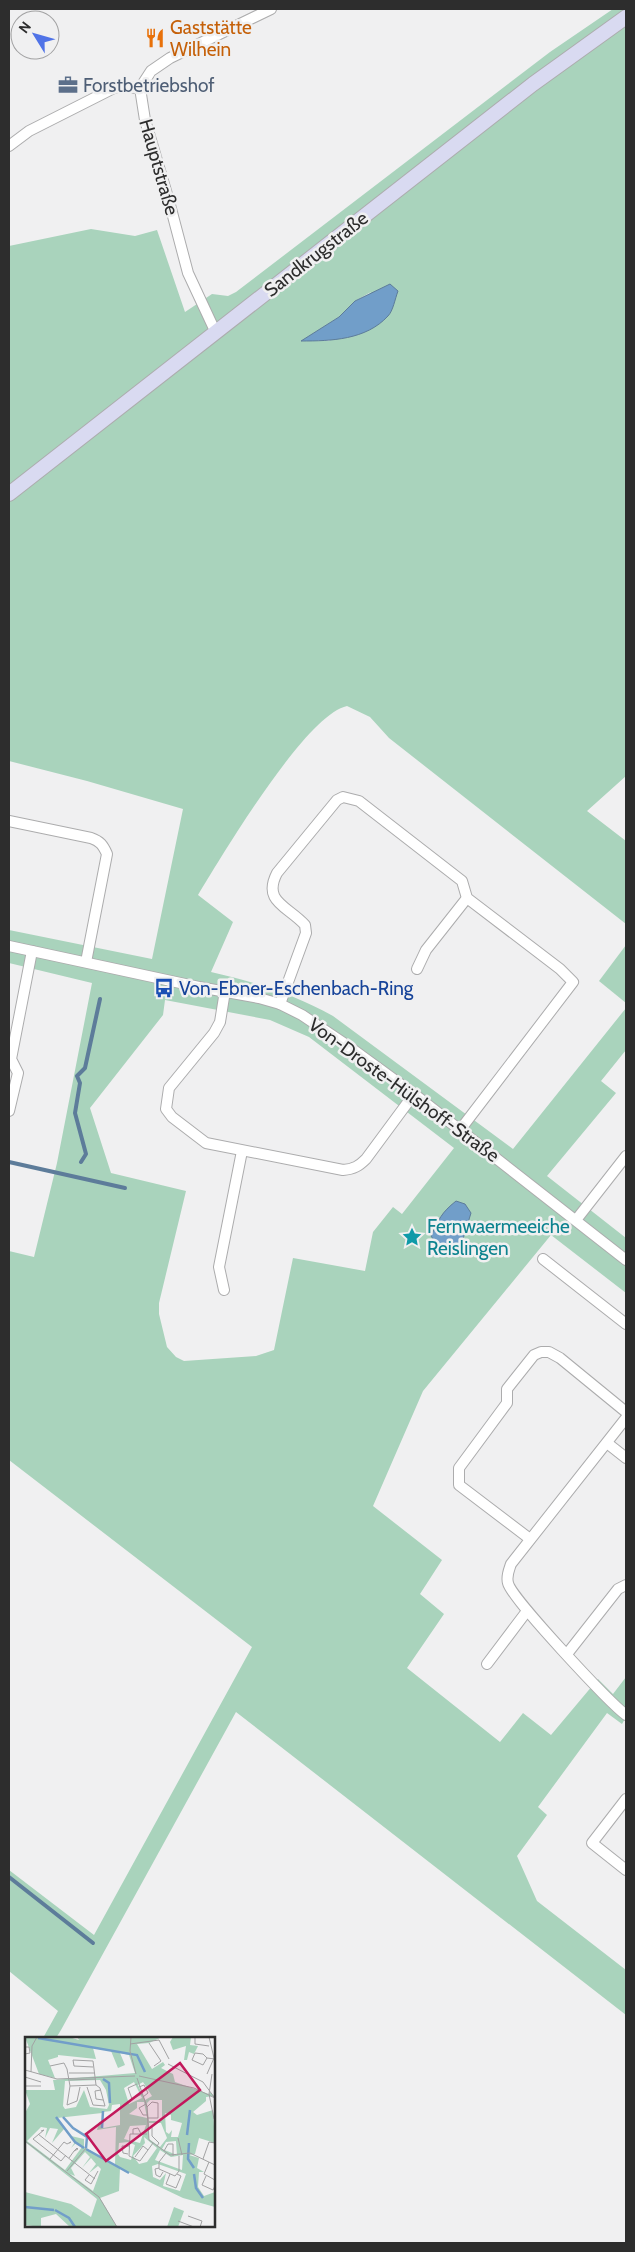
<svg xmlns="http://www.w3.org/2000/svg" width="635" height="2252" viewBox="0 0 635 2252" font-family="Cabin,sans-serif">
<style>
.green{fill:#a9d3bc;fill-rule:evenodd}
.water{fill:#719ec9;stroke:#5d7c9a}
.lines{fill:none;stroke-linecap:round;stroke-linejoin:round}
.stream{stroke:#5d7c9a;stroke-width:4}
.street-casing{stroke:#acacad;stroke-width:12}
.secondary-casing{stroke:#acacad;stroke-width:16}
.street{stroke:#fff;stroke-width:10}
.secondary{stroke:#d9daf1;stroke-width:14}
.labels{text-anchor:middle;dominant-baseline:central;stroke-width:5;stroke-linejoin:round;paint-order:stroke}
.food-label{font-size:19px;fill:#c56008;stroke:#f0f0f1;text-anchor:start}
.service-label{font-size:19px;fill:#4e5e75;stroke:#f0f0f1;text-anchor:start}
.street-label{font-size:19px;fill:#2d2d2d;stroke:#f0f0f1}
.transit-label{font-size:19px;fill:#164399;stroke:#f0f0f1;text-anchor:start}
.culture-label{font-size:19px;fill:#0d838f;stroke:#f0f0f1;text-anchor:start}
.inset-river{fill:none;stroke:#719ec9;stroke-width:2.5}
.inset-road{fill:none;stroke:#a2a2a3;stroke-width:1}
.view{fill:#c2185b;fill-opacity:0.15;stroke:#c2185b;stroke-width:2.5}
.inset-edge{fill:none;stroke:#2d2d2d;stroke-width:2.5}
</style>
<rect width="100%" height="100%" fill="#f0f0f1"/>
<g class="green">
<path d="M613,9H626V776L587,811L626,841V924L389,738L370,717L347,706C305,715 222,856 198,895L233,922L211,972C254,982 294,994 333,1016L513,1149L626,1008V1050L601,1081L616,1093L547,1176L626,1238V1293L551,1235L423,1391L373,1506L442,1560L420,1594L444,1614L407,1668L500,1742L523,1713L551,1735L598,1679L613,1694L626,1677V1717L622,1724L607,1713L538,1807L547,1815L517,1856L537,1901L626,1970V2015L236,1712L61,2030L56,2038H43L58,2011L9,1971V1870L94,1935L252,1647L9,1460V1251L34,1257L57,1163L92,983L9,963V930L152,959L183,809L87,781L9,761V246L91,229L135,236L157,230L185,312L212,294L228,296L236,292L550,52ZM371,292L329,341H302L339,317L355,301ZM165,1000L270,1020L309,1037L454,1148L402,1214L393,1207L373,1232L365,1271L293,1258L274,1350L256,1356L184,1361L176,1357L167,1347L159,1314V1303L186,1191L111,1173L90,1108L163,1015Z"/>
<polygon points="626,945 626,1003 599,981"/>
</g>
<g class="water">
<path d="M390,284L398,291C395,299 393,311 388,316C366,340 331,341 301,341L339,317L355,301Z"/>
<path d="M456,1201L465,1204L471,1213L463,1239L453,1251C442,1251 437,1245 431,1236C439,1219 441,1213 456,1201Z"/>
</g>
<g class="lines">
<g class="stream">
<polyline points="9,1162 125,1188"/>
<polyline points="81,1162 86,1154 75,1113 80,1083 77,1076 85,1068 100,999"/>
<polyline points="9,1877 93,1943"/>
</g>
<defs>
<g id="street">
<polyline points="9,146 29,131 116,87 140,88"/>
<polyline points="216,333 188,273 169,201 145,120 140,88 151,71 170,58 271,9"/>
<path d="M9,821L91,838C100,841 103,845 107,854L86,962"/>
<polyline points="9,946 199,987 259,998 280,1004 302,1015 351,1048 414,1094 626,1260"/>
<polyline points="417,969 426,950 467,898"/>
<path d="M225,991L220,1022L214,1033L169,1088L166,1109L172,1117L206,1143L343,1170C354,1169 359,1166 366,1159L414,1094"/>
<path d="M280,1004L306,933L305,925C288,906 262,902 277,873L337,800L343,797L359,801L462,881L467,898L560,969L573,982L460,1130"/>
<polyline points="9,1111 18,1073 11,1059 32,951"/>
<polyline points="576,1220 626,1156"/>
<polyline points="543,1259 626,1324"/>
<polyline points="224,1290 219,1267 242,1151"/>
<path d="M626,1418L511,1564C509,1570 506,1576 508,1583C511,1598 609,1702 626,1715"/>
<polyline points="607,1443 626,1458"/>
<polyline points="530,1539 459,1485 459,1468 507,1403 507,1389 534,1355 541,1352 549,1352 560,1358 626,1412"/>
<polyline points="567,1654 618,1589 626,1585"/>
<polyline points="487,1664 527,1611"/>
<polyline points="626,1799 592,1843 626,1870"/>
</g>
<polyline id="secondary" points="9,494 533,84 626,17"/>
</defs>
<use href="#street" class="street-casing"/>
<use href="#secondary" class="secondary-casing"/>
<use href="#street" class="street"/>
<use href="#secondary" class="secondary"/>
</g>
<defs>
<symbol id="restaurant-bare" viewBox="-9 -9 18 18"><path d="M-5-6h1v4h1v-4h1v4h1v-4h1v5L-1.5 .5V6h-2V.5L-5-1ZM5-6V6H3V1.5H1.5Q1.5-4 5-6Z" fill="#e8710a" stroke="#f0f0f1" stroke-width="2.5" paint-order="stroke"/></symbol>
<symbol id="office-bare" viewBox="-9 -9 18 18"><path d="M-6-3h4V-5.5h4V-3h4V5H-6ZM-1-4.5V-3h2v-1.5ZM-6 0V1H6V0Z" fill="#5c6f8a" stroke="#f0f0f1" stroke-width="2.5" paint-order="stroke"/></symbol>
<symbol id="bus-bare" viewBox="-9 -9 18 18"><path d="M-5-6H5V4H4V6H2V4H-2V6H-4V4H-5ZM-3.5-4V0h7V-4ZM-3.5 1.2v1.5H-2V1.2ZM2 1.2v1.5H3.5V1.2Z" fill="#1a4fb4" stroke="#f0f0f1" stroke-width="2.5" paint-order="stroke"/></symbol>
<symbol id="sight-bare" viewBox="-9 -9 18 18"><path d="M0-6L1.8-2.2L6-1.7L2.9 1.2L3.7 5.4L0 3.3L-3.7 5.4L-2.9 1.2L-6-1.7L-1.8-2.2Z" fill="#0f9aa8" stroke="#f0f0f1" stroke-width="2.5" paint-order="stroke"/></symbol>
</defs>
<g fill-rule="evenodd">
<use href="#restaurant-bare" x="141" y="24" width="28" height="28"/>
<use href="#office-bare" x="54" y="71" width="28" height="28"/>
<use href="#bus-bare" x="150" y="974" width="28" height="28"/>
<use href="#sight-bare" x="398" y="1223" width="28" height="28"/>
</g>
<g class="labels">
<g class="food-label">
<text x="170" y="27">Gaststätte<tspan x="170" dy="22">Wilhein</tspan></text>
</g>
<g class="service-label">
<text x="83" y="85">Forstbetriebshof</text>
</g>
<g class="street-label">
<text transform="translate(159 167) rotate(74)">Hauptstraße</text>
<text transform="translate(316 254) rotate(-38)">Sandkrugstraße</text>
<text transform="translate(404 1090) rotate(36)">Von-Droste-Hülshoff-Straße</text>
</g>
<g class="transit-label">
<text x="179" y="988">Von-Ebner-Eschenbach-Ring</text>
</g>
<g class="culture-label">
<text x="427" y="1226">Fernwaermeeiche<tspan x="427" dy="22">Reislingen</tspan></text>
</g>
</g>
<g transform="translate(25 2037)">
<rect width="190" height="190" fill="#f0f0f1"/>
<path d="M0,0H44L54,3L52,0H137L124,6L112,7L127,32L138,25L140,28L136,31L148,37L150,45L184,57L185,55L189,59L181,60V64L168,75L172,78L188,73L190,106L174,101L170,117L164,118L174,121L172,131L179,135H174L173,150L179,159L190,155V170L158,161L95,131L94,154L75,161L92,190H45L31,177L16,181V190L0,188V155L46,167L66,180L72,162L0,105V76L5,67L0,53H30L28,43L110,36L104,18L95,16L100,28L93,31L86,14L68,11L71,22L33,18V20L23,23L30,41L14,37ZM75,43L81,53L84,68L82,72L65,70L59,53L51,70L40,72L38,69L40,44ZM109,45L117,61L104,67L99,51ZM118,45L127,59L120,63L113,48ZM125,63H137V82L133,84H124L122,66ZM112,65H119L122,81L104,77L112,71ZM95,67V88L78,91V75L86,74L87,68ZM77,76V84L74,85L72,93L91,90L90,128L59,110V102L46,99L32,81ZM140,76L146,78V83L157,86L153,100H146L147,93L144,97L141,95ZM124,86H136L142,101L135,110L124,102ZM121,88L115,106L99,102L105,89ZM16,90L22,91L20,101L25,91L33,92L27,106L39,92L50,105L46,111L51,106L57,110L40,133L2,104ZM119,100L132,111L122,125L114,127L108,119L120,106ZM151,104L152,118L137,112L141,105ZM103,105L110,108L106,123L95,120L93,117L94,106ZM135,113L146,120L158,118L157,133L130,123ZM60,115L65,120L57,131L66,121L71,127L64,136L73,129L76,132L68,154L45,137L50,139L46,131ZM133,127L161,137L155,154L138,149L141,136L135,143L128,140L127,129ZM148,0H166L165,8L173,9L169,17L164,15L162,23H159L161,9L148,13L145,5ZM149,170L159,174L153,190H142Z" fill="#a9d3bc" fill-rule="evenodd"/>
<path class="inset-river" d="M13,1L112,18L120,35M78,42L84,46L85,66M31,80L50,105L59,111M38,80L48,91L62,100L61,111M77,91L78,74M162,98L165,73M164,106L163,122L169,131M61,112L104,136M169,137L171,151L178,161M0,170L29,173M30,173L44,181L50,190"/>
<path class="inset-road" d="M106,0L105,14L111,37M170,0V7L184,9M124,6L136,24L129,29M105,7L134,3L144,22M0,10H4L5,16L0,17M182,21L178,17L170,16L167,23L178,28L182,21L190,22M143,27L178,45L189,60M25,29L39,26L42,32L45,49L42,68L52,64L55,50M0,33L32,42L110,39M6,35L7,9L12,0M44,36H70M182,37L189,21L184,0M187,37L184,57L189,82M114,39L169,51L190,61M0,40L16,45M112,41L122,70L124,103L145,118L165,116L190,128M45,43L71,42M112,47L103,51L107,62L117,57M0,49H16M45,49L71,48M62,50L68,68L80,69L75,51L71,48L68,24L48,23L49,29L68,30M114,50L119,48L123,56L118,60M76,53L70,54L71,62L78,63M121,67L114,71L118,78H123M122,70L127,65L133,66V81H123M127,89V99L134,106L132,109M16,94L19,93L8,102L36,124L41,118M13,97L70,142M108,97V92L113,91L116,97M122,97H105L104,119L115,124L128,106M153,101L157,118M0,104L74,160L92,190M139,114L143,107H148V119M141,116L134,125V132L150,139L154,134V119M103,117L98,116L97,109H104M110,120L118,109L123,113M44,121L49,114L52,111L53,112L49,114M25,122L39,105L42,107L46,105L44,106M178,122L184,105L190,106M184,125L179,137L190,143M134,131L130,132L131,138L135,140L138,135M42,134L61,111M145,137L141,147L151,151L156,139L152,137M64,138L60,143L66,147L73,134M181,139L177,148L188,153L190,149M163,179L177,184L175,190M153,184L169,190"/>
<path class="view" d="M155,26L175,53L81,124L61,97Z"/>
<rect width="190" height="190" class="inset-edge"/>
</g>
<rect width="635" height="2252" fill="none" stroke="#2d2d2d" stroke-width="20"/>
<g transform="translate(35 35) rotate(307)"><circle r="24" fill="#f0f0f1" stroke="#a2a2a3"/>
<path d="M0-4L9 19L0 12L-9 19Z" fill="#5073e7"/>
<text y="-8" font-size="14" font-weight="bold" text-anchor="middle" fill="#2d2d2d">N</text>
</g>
</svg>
